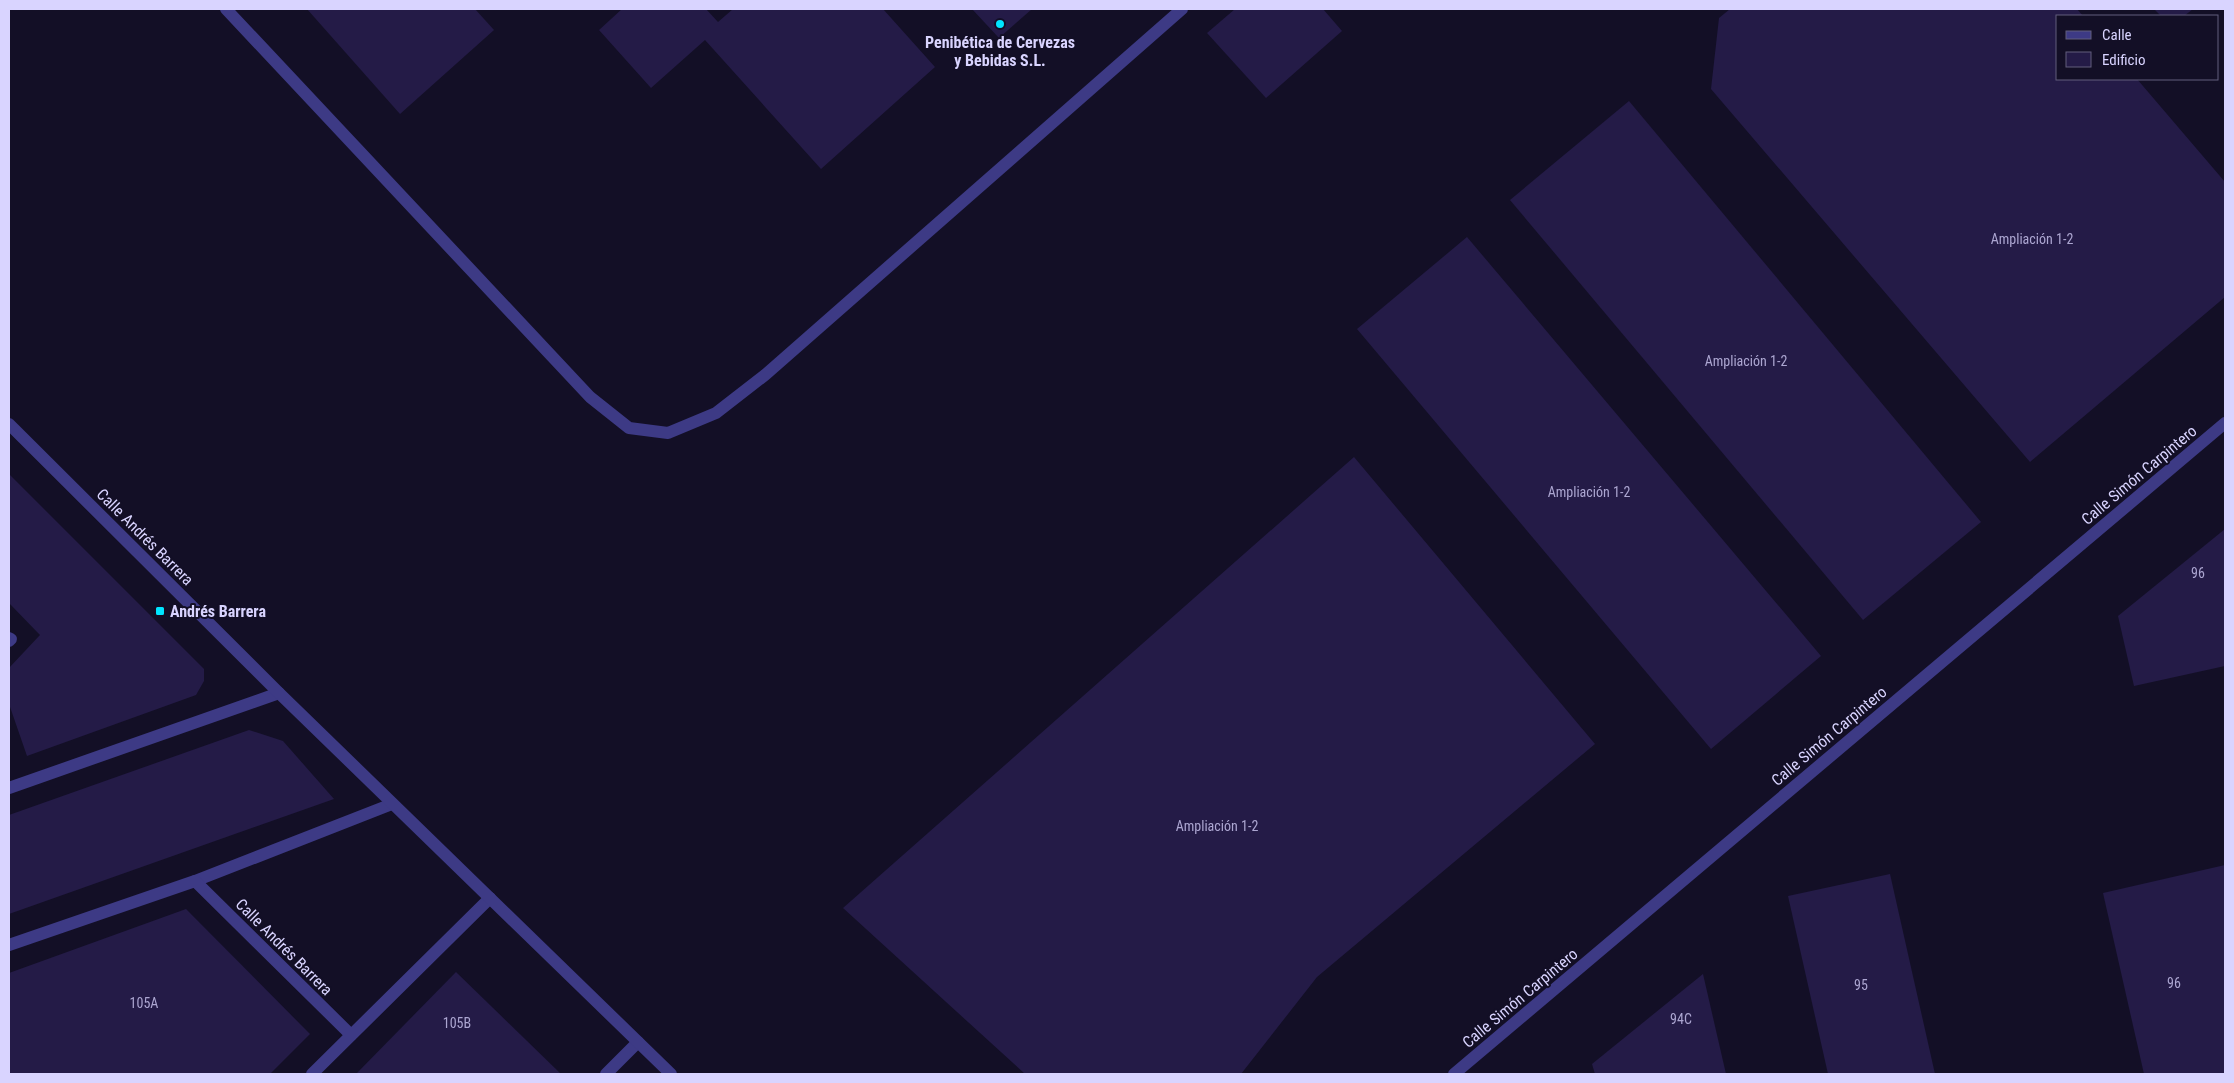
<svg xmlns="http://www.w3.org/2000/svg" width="2234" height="1083" viewBox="0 0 2234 1083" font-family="'Roboto Condensed',sans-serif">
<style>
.building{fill:#241b47}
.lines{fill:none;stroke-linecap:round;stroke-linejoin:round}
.service{stroke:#3d3a85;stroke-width:12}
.pedestrian{stroke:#3d3a85;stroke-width:12}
.minor{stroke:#3d3a85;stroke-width:12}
.tertiary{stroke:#3d3a85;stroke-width:12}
.poi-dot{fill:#00e5ff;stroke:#130f26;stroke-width:2}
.labels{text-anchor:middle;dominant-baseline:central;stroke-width:4;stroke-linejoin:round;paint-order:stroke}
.number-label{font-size:14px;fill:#aca6d1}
.poi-label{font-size:16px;font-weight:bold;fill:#d9d4ff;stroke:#130f26}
.street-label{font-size:16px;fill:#d9d4ff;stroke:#130f26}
</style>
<rect width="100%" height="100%" fill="#130f26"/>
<g class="building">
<polygon points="307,9 475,9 494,30 400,114"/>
<polygon points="622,9 706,9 718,22 733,9 883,9 935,67 821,169 705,40 651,88 599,30"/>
<polygon points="972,9 1032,9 999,38"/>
<polygon points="1235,9 1323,9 1342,31 1266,98 1207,33"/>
<polygon points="1730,9 2077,9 2083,16 2058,16 2058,79 2137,79 2225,182 2225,297 2030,462 1711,89 1719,18"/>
<polygon points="2154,9 2193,9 2184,16 2161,16"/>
<polygon points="1629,101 1981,522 1863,620 1510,200"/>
<polygon points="1467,237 1821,656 1711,749 1357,329"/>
<polygon points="1354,457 1595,744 1317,977 1241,1074 1025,1074 843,908"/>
<polygon points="9,474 204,669 204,681 196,695 27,756 9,704 9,668 40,635 9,603"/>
<polygon points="2225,529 2225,666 2134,686 2118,616"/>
<polygon points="249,730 283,741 334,799 9,914 9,815"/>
<polygon points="2225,865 2225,1074 2144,1074 2103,893"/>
<polygon points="1890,874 1935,1074 1828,1074 1788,896"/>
<polygon points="186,909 310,1034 270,1074 9,1074 9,973"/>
<polygon points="456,972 561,1074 356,1074"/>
<polygon points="1703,974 1726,1074 1595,1074 1592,1064"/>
</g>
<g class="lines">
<polyline class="service" points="226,9 590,397 629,428 668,433 716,413 765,375 1182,9"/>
<polyline class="pedestrian" points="195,881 392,804"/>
<g class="minor">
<polyline points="9,638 11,639 9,641"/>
<polyline points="9,788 279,693"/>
<polyline points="9,945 195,881 351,1035"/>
<polyline points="312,1074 490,898"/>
<polyline points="606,1074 638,1042"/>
</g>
<g class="tertiary">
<polyline points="9,424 279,693 671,1074"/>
<polyline points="1454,1074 2225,423"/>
</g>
</g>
<g class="poi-dot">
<circle cx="1000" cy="24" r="5"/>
<rect x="155" y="606" width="10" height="10" rx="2.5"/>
</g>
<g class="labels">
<g class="number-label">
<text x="2032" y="239">Ampliación 1-2</text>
<text x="1746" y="361">Ampliación 1-2</text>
<text x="1589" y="492">Ampliación 1-2</text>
<text x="2198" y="573">96</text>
<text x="1217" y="826">Ampliación 1-2</text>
<text x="2174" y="983">96</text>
<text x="1861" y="985">95</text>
<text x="144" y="1003">105A</text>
<text x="1681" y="1019">94C</text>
<text x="457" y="1023">105B</text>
</g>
<g class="poi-label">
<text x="1000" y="42">Penibética de Cervezas<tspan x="1000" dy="18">y Bebidas S.L.</tspan></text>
<text x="170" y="611" text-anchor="start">Andrés Barrera</text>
</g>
<g class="street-label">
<text transform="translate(2139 475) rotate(-40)">Calle Simón Carpintero</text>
<text transform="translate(145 537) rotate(45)">Calle Andrés Barrera</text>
<text transform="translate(1829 736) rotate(-40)">Calle Simón Carpintero</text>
<text transform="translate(284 947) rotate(45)">Calle Andrés Barrera</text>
<text transform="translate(1520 998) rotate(-40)">Calle Simón Carpintero</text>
</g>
</g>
<rect width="2234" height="1083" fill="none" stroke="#d9d4ff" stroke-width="20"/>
<rect x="2056" y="15" width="162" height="65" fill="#130f26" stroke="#625e7d"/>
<rect x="2066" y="31" width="25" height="8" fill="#3d3a85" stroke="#625e7d"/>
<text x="2102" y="40" font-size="15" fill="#d9d4ff">Calle</text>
<rect x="2066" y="52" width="25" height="15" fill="#241b47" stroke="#625e7d"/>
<text x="2102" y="65" font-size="15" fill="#d9d4ff">Edificio</text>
</svg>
